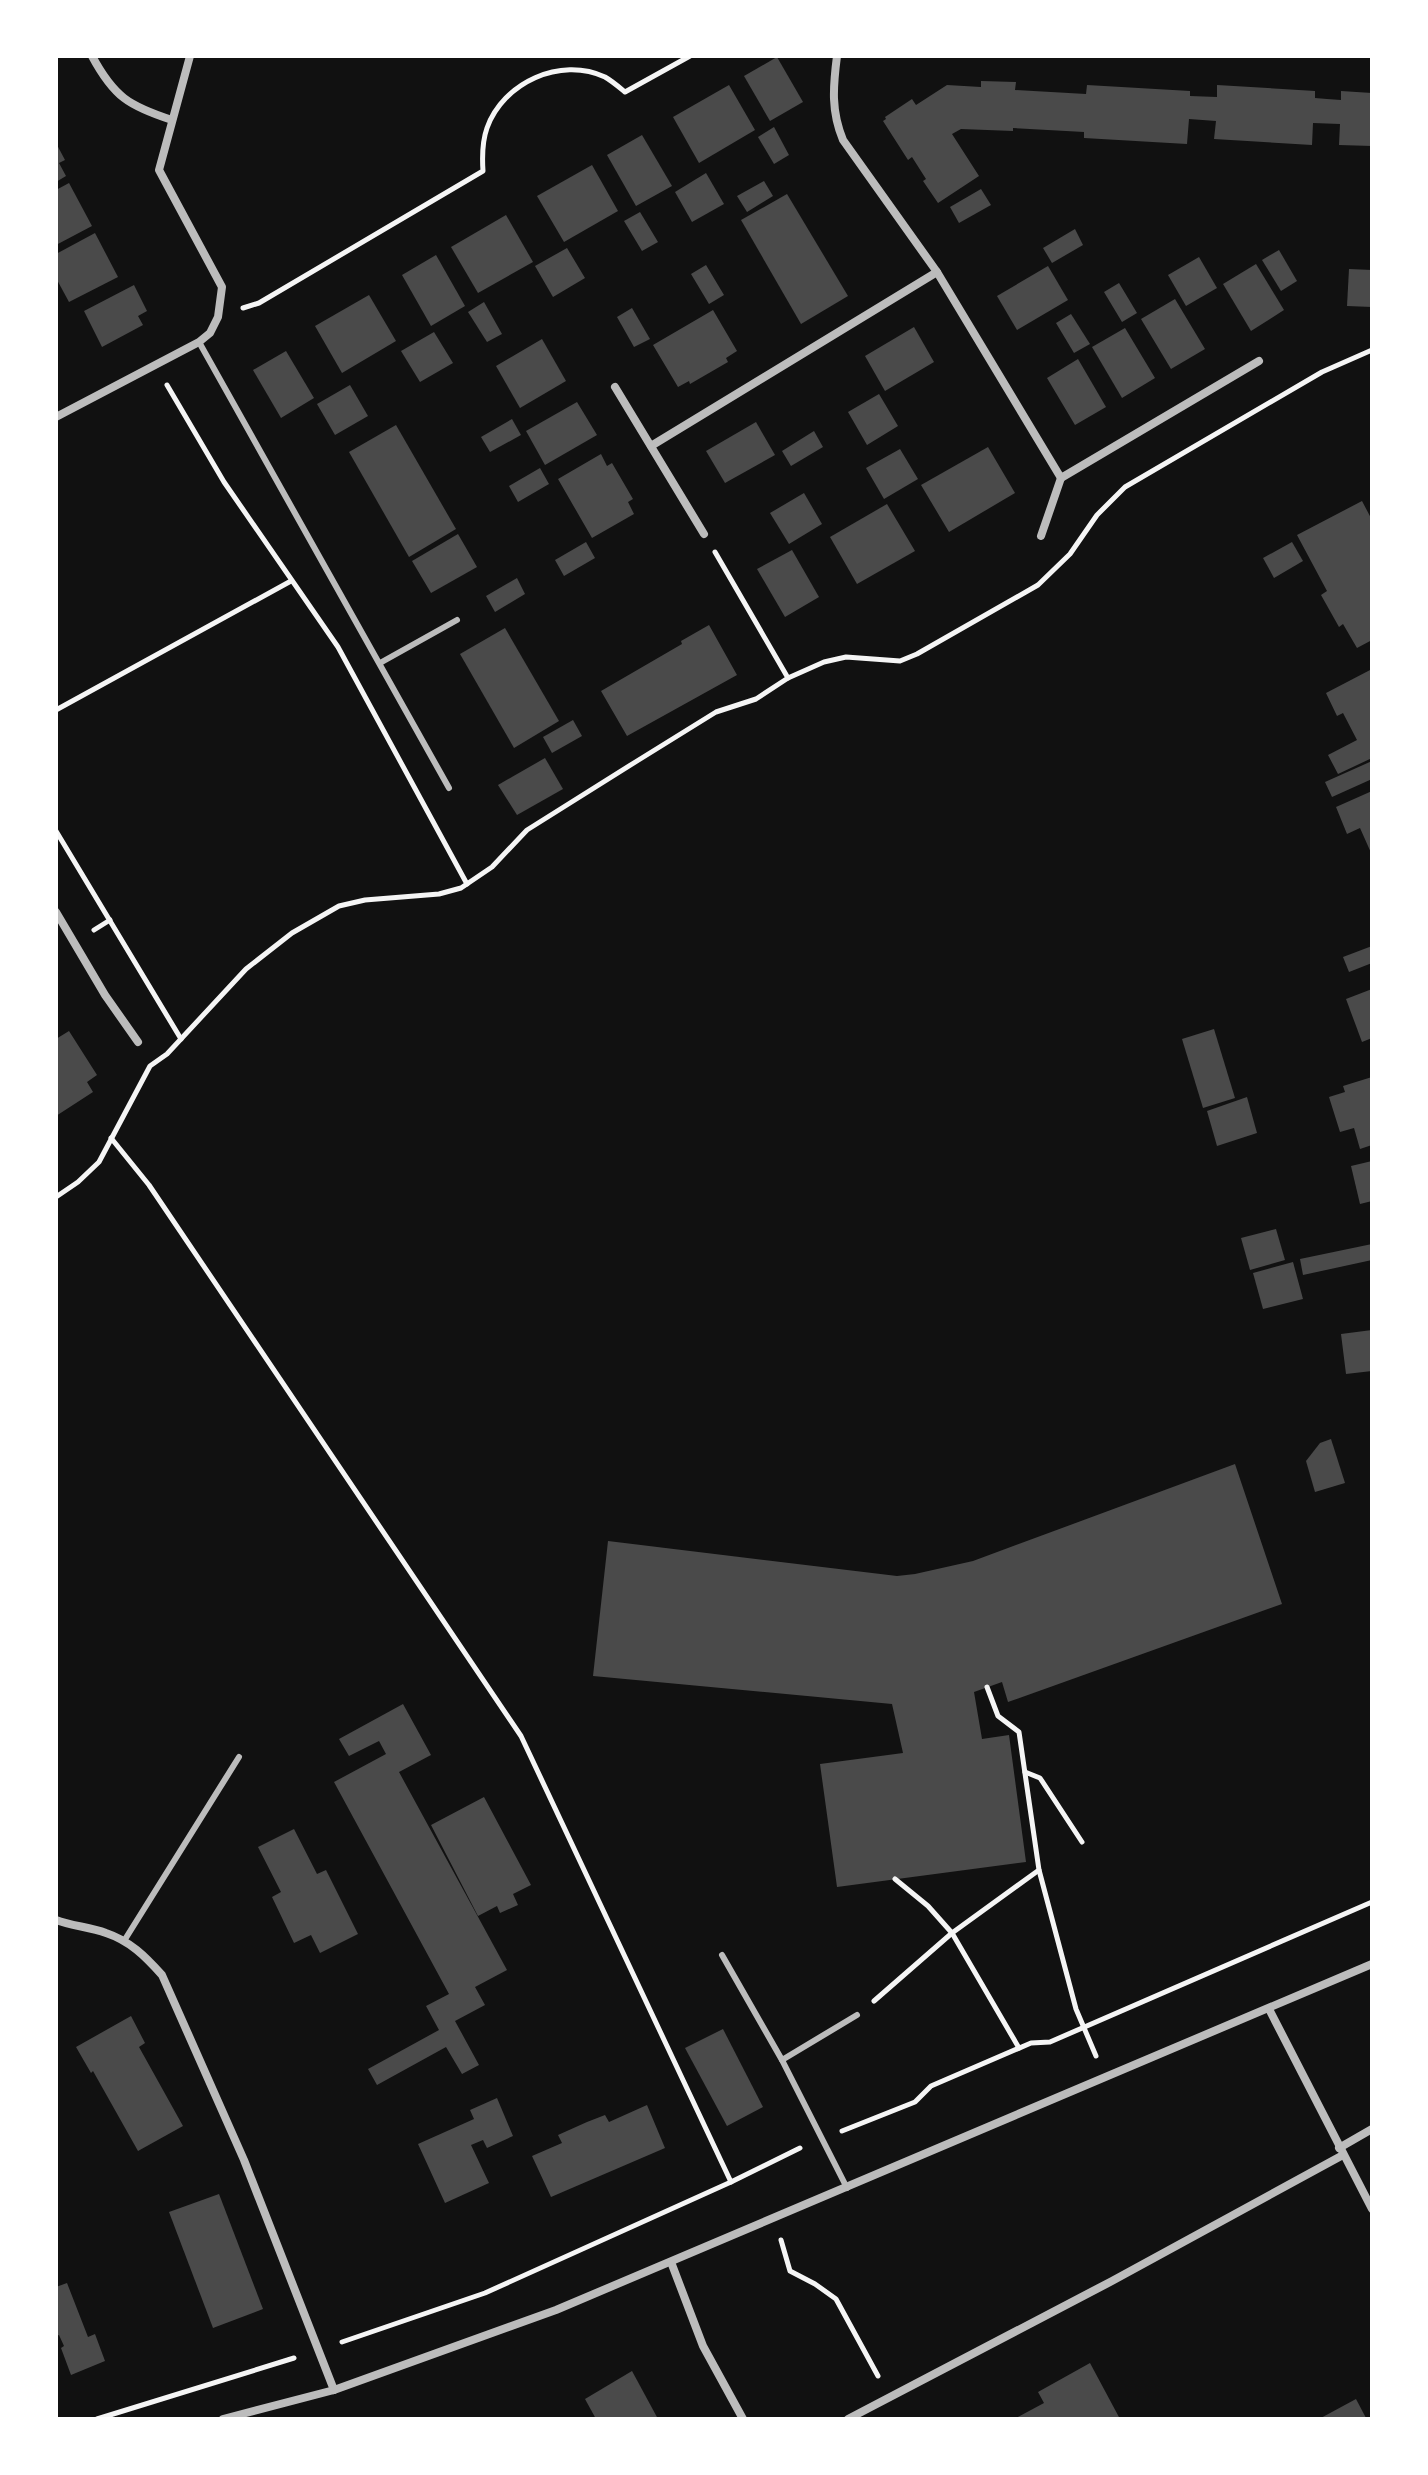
<svg xmlns="http://www.w3.org/2000/svg" width="1428" height="2475" viewBox="0 0 1428 2475" font-family="'Titillium Web',sans-serif">
<style>
.building{fill:#4a4a4a}
.lines{fill:none;stroke-linecap:round;stroke-linejoin:round}
.path{stroke:#f5f5f5;stroke-width:5}
.service{stroke:#bcbcbc;stroke-width:6}
.minor{stroke:#bcbcbc;stroke-width:8}
</style>
<rect width="100%" height="100%" fill="#111"/>
<g class="building">
<polygon points="777,57 803,102 770,121 744,76"/>
<polygon points="981,81 1016,82 1015,90 1086,94 1087,85 1190,91 1190,96 1217,97 1217,85 1315,91 1315,98 1327,99 1341,100 1341,91 1372,93 1372,146 1339,145 1340,124 1313,123 1312,145 1214,139 1216,121 1189,119 1187,144 1084,138 1084,132 1013,128 1013,131 961,129 952,134 979,176 938,203 923,181 926,179 912,157 908,160 883,121 886,119 885,117 912,99 916,105 947,85 981,87"/>
<polygon points="729,85 755,130 699,163 673,117"/>
<polygon points="774,127 789,155 774,164 758,137"/>
<polygon points="642,135 672,186 636,206 607,155"/>
<polygon points="56,143 65,160 59,163 66,176 56,182"/>
<polygon points="592,165 618,211 564,242 537,196"/>
<polygon points="706,173 724,204 692,222 675,192"/>
<polygon points="764,181 773,196 747,212 737,196"/>
<polygon points="69,183 92,226 56,245 56,190"/>
<polygon points="981,189 991,205 959,223 950,207"/>
<polygon points="787,194 848,296 801,324 741,220"/>
<polygon points="640,212 658,242 642,251 624,221"/>
<polygon points="506,215 533,262 478,293 451,247"/>
<polygon points="1075,229 1083,245 1052,263 1043,248"/>
<polygon points="95,233 118,277 69,302 56,278 56,254"/>
<polygon points="567,248 585,278 553,297 535,266"/>
<polygon points="1279,250 1297,281 1281,291 1262,260"/>
<polygon points="436,255 465,306 431,326 402,275"/>
<polygon points="1199,257 1217,288 1186,306 1168,275"/>
<polygon points="1256,264 1284,310 1251,331 1223,284"/>
<polygon points="706,265 724,295 709,304 691,274"/>
<polygon points="1048,266 1068,300 1017,330 997,296"/>
<polygon points="1349,269 1372,270 1372,307 1347,306"/>
<polygon points="1119,283 1137,313 1122,322 1104,292"/>
<polygon points="134,285 147,311 138,316 143,325 102,347 84,311"/>
<polygon points="369,295 396,341 342,373 315,326"/>
<polygon points="1175,299 1205,349 1171,369 1141,319"/>
<polygon points="484,302 502,334 487,342 468,312"/>
<polygon points="632,308 650,339 634,347 617,317"/>
<polygon points="713,310 737,351 726,358 728,362 690,384 689,381 678,387 653,345"/>
<polygon points="1071,314 1090,344 1074,353 1056,323"/>
<polygon points="914,327 934,362 885,391 865,356"/>
<polygon points="1125,328 1155,378 1122,398 1092,347"/>
<polygon points="434,332 453,363 420,382 401,351"/>
<polygon points="542,339 566,381 520,408 496,366"/>
<polygon points="286,351 314,398 281,418 253,370"/>
<polygon points="1078,359 1106,407 1075,425 1047,378"/>
<polygon points="350,385 368,416 335,435 317,404"/>
<polygon points="879,394 898,426 867,445 848,412"/>
<polygon points="577,402 597,435 545,465 526,431"/>
<polygon points="512,419 521,435 490,452 481,437"/>
<polygon points="756,422 775,455 725,483 706,451"/>
<polygon points="396,425 456,529 409,557 349,452"/>
<polygon points="814,431 823,447 791,466 782,451"/>
<polygon points="988,447 1015,493 949,532 921,485"/>
<polygon points="900,449 918,479 884,499 866,468"/>
<polygon points="601,454 607,466 612,463 633,499 628,502 634,514 592,538 558,479"/>
<polygon points="540,468 549,484 518,502 509,486"/>
<polygon points="804,493 822,524 789,544 770,513"/>
<polygon points="1362,501 1372,520 1372,640 1357,648 1343,624 1339,627 1321,595 1327,591 1297,535"/>
<polygon points="887,504 915,551 857,584 830,537"/>
<polygon points="458,534 477,567 431,593 412,561"/>
<polygon points="586,542 595,558 564,576 555,560"/>
<polygon points="1292,542 1303,561 1274,578 1263,558"/>
<polygon points="792,550 819,597 785,617 757,569"/>
<polygon points="517,578 525,594 495,612 486,596"/>
<polygon points="709,625 737,675 627,736 601,691 682,644 681,641"/>
<polygon points="505,628 559,721 514,748 460,654"/>
<polygon points="1372,669 1372,758 1338,774 1328,755 1357,740 1343,713 1337,716 1326,693"/>
<polygon points="573,720 582,736 552,753 543,737"/>
<polygon points="545,758 563,789 517,815 498,785"/>
<polygon points="1372,761 1372,779 1332,797 1325,782"/>
<polygon points="1372,791 1372,855 1360,828 1347,834 1336,807"/>
<polygon points="1372,946 1372,963 1349,972 1343,957"/>
<polygon points="1372,989 1372,1038 1362,1042 1346,999"/>
<polygon points="1214,1029 1235,1098 1203,1108 1182,1039"/>
<polygon points="69,1031 97,1075 87,1082 93,1092 56,1116 56,1039"/>
<polygon points="1372,1077 1372,1145 1360,1149 1354,1128 1340,1132 1329,1097 1345,1092 1343,1086"/>
<polygon points="1247,1097 1257,1133 1217,1146 1207,1111"/>
<polygon points="1372,1161 1372,1201 1360,1204 1351,1166"/>
<polygon points="1276,1229 1285,1260 1250,1270 1241,1238"/>
<polygon points="1372,1244 1372,1260 1303,1275 1300,1259"/>
<polygon points="1293,1262 1303,1299 1263,1309 1253,1273"/>
<polygon points="1372,1330 1372,1371 1346,1374 1341,1334"/>
<polygon points="1331,1439 1345,1483 1315,1492 1306,1461 1320,1443"/>
<polygon points="1235,1464 1282,1604 1008,1702 1002,1682 974,1692 982,1739 1009,1735 1026,1862 837,1887 820,1764 903,1753 892,1704 593,1676 608,1541 897,1576 915,1574 973,1561"/>
<polygon points="403,1704 431,1755 399,1772 507,1970 475,1987 485,2005 455,2021 479,2065 462,2074 446,2047 377,2085 368,2069 439,2030 426,2006 449,1994 334,1782 386,1754 379,1741 349,1756 339,1739"/>
<polygon points="484,1797 531,1885 513,1894 518,1905 500,1913 497,1906 478,1916 431,1825"/>
<polygon points="294,1829 317,1874 326,1870 358,1934 320,1953 311,1935 294,1943 272,1897 281,1892 258,1847"/>
<polygon points="131,2016 145,2043 139,2047 183,2126 138,2151 93,2071 91,2073 76,2047"/>
<polygon points="723,2029 763,2107 727,2126 685,2048"/>
<polygon points="497,2098 513,2136 487,2148 483,2140 471,2145 489,2183 445,2203 418,2144 474,2119 470,2110"/>
<polygon points="647,2105 665,2148 551,2197 532,2156 562,2143 558,2135 587,2122 605,2115 609,2122"/>
<polygon points="219,2194 263,2309 213,2328 169,2212"/>
<polygon points="67,2283 88,2337 95,2334 105,2361 71,2375 61,2348 64,2346 59,2335 56,2336 56,2287"/>
<polygon points="1090,2363 1120,2419 1014,2419 1044,2403 1038,2392"/>
<polygon points="632,2371 658,2419 596,2419 585,2399"/>
<polygon points="1356,2399 1366,2418 1319,2419"/>
</g>
<g class="lines">
<g class="path">
<path d="M243,308L259,303L483,171C482,156 482,142 487,128C503,83 560,56 605,77C612,81 619,87 625,92L690,56"/>
<polyline points="167,385 224,482 338,647 467,884"/>
<polyline points="715,552 788,678"/>
<polyline points="56,710 291,581"/>
<polyline points="56,831 181,1039"/>
<polyline points="94,930 110,920"/>
<polyline points="111,1138 149,1185 521,1736 731,2182"/>
<polyline points="56,1197 78,1182 99,1162 150,1066 167,1054 246,969 292,933 339,906 365,900 439,894 461,888 492,867 527,830 637,761 716,712 756,699 788,678 824,662 846,657 900,661 917,654 1038,585 1070,554 1097,515 1125,487 1322,372 1372,350"/>
<polyline points="1025,1772 1040,1778 1082,1842"/>
<polyline points="1039,1870 1076,2009 1096,2056"/>
<polyline points="895,1879 928,1906 952,1933 1019,2048"/>
<polyline points="874,2001 952,1933 1039,1870 1019,1732 998,1716 987,1687"/>
<polyline points="842,2131 915,2102 931,2086 1031,2043 1050,2042 1372,1902"/>
<polyline points="781,2240 790,2271 815,2284 836,2299 878,2376"/>
<polyline points="342,2342 485,2293 731,2182 800,2148"/>
<polyline points="97,2419 294,2358"/>
</g>
<g class="service">
<polyline points="199,342 449,788"/>
<polyline points="380,663 457,620"/>
<polyline points="124,1941 239,1757"/>
<polyline points="722,1955 782,2060 847,2188"/>
<polyline points="782,2060 857,2015"/>
</g>
<g class="minor">
<path d="M92,56C114,97 129,106 172,120"/>
<path d="M837,56C833,87 831,111 843,140L937,272L1061,478L1259,361"/>
<polyline points="615,387 704,534"/>
<polyline points="56,417 199,342 210,333 218,317 222,287 159,170 190,56"/>
<polyline points="651,446 937,272"/>
<polyline points="1041,536 1061,478"/>
<polyline points="56,912 105,995 138,1042"/>
<path d="M56,1920C72,1926 90,1927 106,1933C130,1941 145,1956 162,1975L244,2160L334,2390"/>
<polyline points="1269,2009 1372,2209"/>
<polyline points="1339,2148 1372,2129"/>
<polyline points="671,2262 703,2346 743,2419"/>
<polyline points="223,2419 334,2390 556,2310 1372,1964"/>
<polyline points="848,2419 1112,2281 1343,2155"/>
</g>
</g>
<rect width="1428" height="2475" fill="none" stroke="#ffffff" stroke-width="116"/>
</svg>
